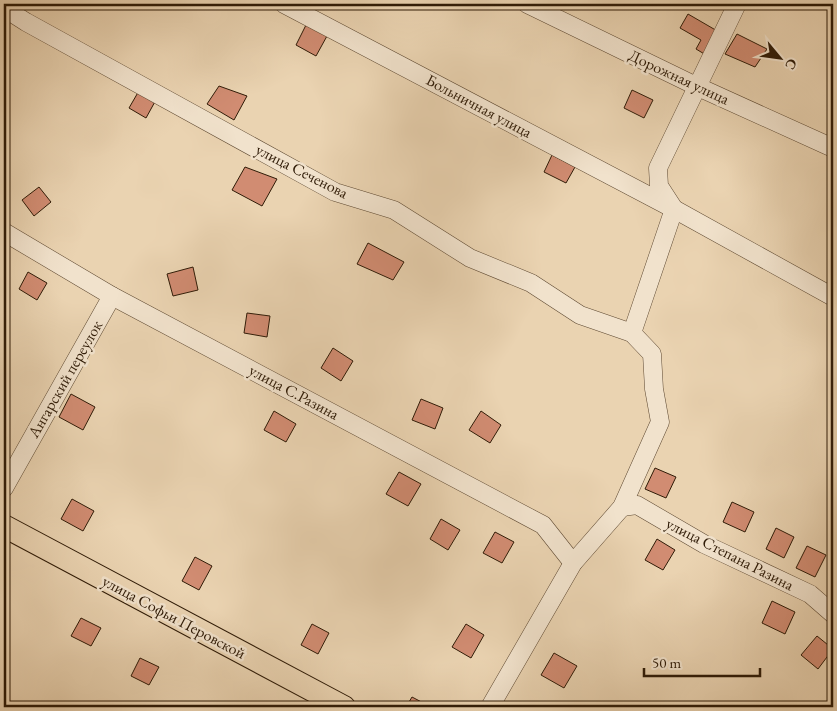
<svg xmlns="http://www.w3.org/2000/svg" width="837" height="711" viewBox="0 0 837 711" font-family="'EB Garamond',serif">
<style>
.building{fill:#d18c72;stroke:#2f1b07}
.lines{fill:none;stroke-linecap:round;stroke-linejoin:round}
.minor-casing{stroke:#5e4932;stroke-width:19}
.major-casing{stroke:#2f1b07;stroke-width:24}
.minor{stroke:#f1e2cc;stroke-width:18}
.major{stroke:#ead3b1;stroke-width:22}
.labels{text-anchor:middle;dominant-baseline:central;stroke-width:5;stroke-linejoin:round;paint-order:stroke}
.street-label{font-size:16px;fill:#2f1b07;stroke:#f1e2cc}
</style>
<rect width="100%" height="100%" fill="#ead3b1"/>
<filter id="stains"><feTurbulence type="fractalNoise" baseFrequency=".004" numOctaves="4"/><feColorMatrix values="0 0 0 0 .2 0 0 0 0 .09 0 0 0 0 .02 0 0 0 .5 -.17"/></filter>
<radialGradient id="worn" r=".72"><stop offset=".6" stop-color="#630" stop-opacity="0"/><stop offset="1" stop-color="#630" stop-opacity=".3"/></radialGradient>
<g class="building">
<polygon points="688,14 719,32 706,55 696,49 701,40 680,28"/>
<polygon points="306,25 327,36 316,56 296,45"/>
<polygon points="737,34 767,49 755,67 725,54"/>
<polygon points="219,86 247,96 234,120 207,104"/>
<polygon points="140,89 157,98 146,118 129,108"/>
<polygon points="632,90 653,100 644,118 624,108"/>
<polygon points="552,155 575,167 566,183 544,172"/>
<polygon points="245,167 277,179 262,206 232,190"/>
<polygon points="39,187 51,202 34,216 22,200"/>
<polygon points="368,243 404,262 393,280 357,264"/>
<polygon points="193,267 198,290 173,296 167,274"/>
<polygon points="28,272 47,283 37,300 19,289"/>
<polygon points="247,313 270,316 267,337 244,333"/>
<polygon points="333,348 353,361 341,381 321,368"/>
<polygon points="71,394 95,407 83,430 59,417"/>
<polygon points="421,399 443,408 435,429 412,420"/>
<polygon points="274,411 296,424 286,442 264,430"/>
<polygon points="481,411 501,425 490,443 469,430"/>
<polygon points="655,468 676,477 666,498 645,489"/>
<polygon points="399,472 421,484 408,506 386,494"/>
<polygon points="72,499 94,511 83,531 61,519"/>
<polygon points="732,502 754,512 745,532 723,522"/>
<polygon points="441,519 460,530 448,550 430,539"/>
<polygon points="776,528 794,537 784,558 766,549"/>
<polygon points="495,532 514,542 502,563 483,553"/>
<polygon points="657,539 675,550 663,570 645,560"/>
<polygon points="807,546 826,555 815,577 796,568"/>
<polygon points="195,557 212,566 199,590 182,581"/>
<polygon points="772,601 795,612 785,634 762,623"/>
<polygon points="81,618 101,628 91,646 71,636"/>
<polygon points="312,624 329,633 318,654 301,645"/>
<polygon points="466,624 484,635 471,658 452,647"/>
<polygon points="817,636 833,649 818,669 801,655"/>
<polygon points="554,653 577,666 564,688 541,675"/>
<polygon points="140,658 159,667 149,685 131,676"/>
<polygon points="412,697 431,707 406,707"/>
</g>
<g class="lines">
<defs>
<g id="minor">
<polyline points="284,4 674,209 833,297"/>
<polyline points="527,4 696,86 833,148"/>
<polyline points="4,8 26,22 335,192 394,210 470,258 531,283 580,315 632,333"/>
<polyline points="672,206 659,186 658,168 737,4"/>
<polyline points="4,232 112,296 543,525 573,563"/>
<polyline points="4,488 112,296"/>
<polyline points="622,507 637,505 704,544 810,594 833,614"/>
<polyline points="490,707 573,563 622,507 660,422 654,389 652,354 632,333 674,209"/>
</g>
<polyline id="major" points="4,526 344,707"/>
</defs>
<use href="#minor" class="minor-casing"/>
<use href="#major" class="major-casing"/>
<use href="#minor" class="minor"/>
<use href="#major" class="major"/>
</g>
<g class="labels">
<g class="street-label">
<text transform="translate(679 77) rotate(25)">Дорожная улица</text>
<text transform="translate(479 106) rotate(28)">Больничная улица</text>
<text transform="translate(302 171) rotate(27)">улица Сеченова</text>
<text transform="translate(65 379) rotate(-60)">Ангарский переулок</text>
<text transform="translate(294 392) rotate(28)">улица С.Разина</text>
<text transform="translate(730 554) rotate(27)">улица Степана Разина</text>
<text transform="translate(174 617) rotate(28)">улица Софьи Перовской</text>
</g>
</g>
<rect width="837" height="711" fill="none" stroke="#ead3b1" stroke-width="20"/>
<rect x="5" y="5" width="827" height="701" fill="none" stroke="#2f1b07" stroke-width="2.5"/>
<rect x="10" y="10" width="817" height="691" fill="none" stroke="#2f1b07"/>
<g transform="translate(780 58) rotate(119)" stroke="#f1e2cc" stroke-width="4" paint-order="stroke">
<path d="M0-4L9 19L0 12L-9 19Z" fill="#2f1b07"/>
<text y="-8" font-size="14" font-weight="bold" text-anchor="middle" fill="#2f1b07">С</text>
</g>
<path d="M644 668v8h116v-8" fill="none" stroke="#2f1b07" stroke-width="2.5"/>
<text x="652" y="668" font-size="15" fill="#2f1b07" stroke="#f1e2cc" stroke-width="4" paint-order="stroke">50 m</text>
<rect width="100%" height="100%" filter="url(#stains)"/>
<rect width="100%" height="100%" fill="url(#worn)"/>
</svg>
